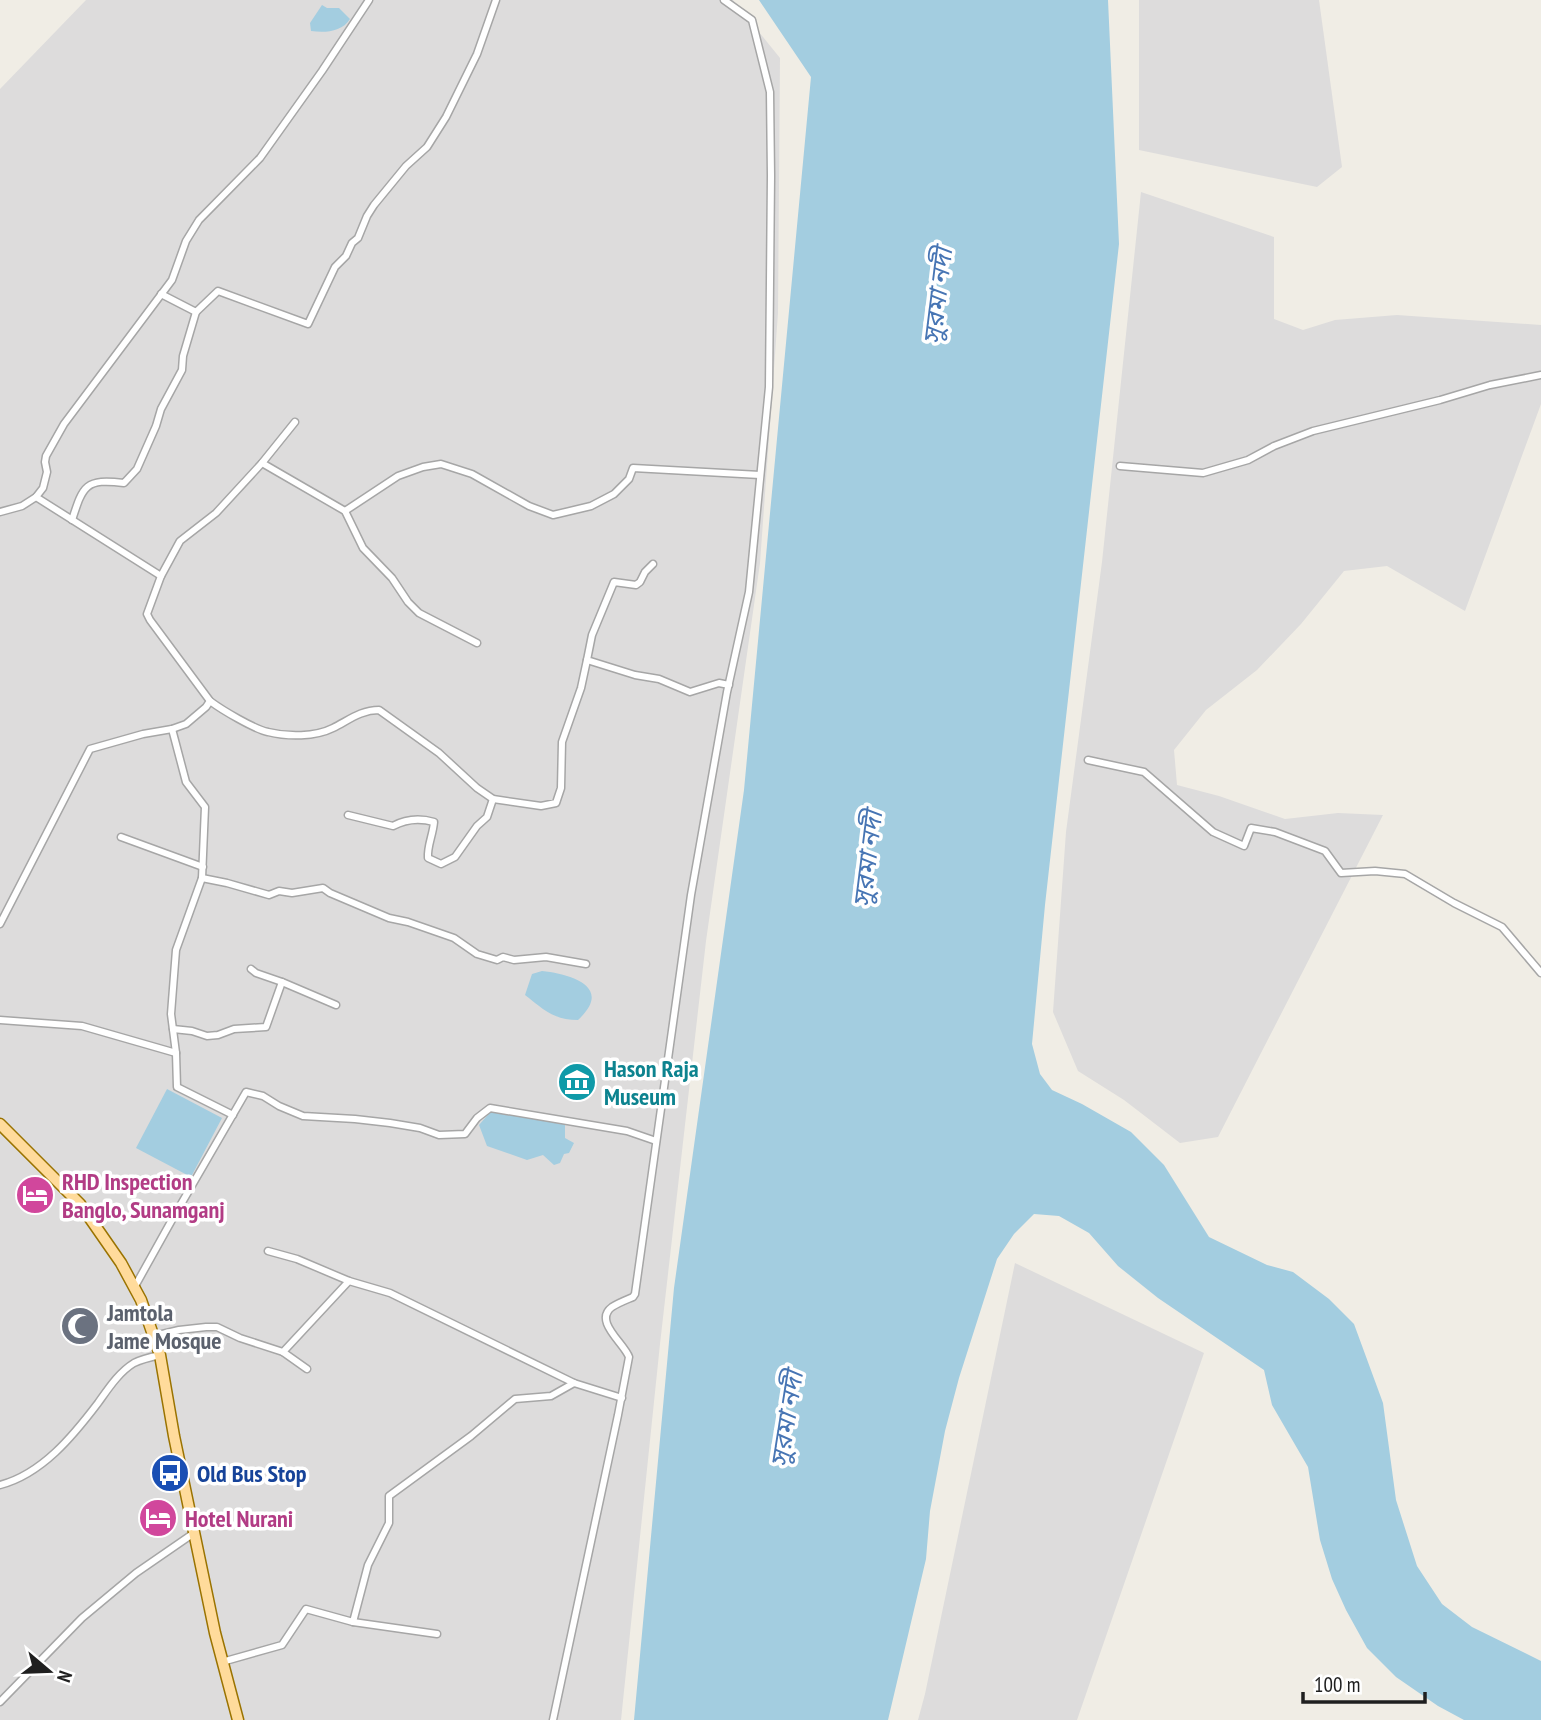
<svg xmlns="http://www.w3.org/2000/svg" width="1541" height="1720" viewBox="0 0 1541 1720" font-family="'PT Sans Narrow','Noto Sans Bengali',sans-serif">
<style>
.residential{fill:#dddcdc}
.water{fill:#a3cde0}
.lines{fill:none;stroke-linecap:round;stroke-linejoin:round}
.minor-casing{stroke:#a6a6a6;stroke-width:9}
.primary-casing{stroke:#9a7300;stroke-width:13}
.minor{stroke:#fff;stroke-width:6}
.primary{stroke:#ffdb9b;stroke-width:10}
.labels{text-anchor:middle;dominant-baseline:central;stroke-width:7;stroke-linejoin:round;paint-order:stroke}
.culture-label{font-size:24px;font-weight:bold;fill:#0d838f;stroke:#fff;text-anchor:start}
.hotel-label{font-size:24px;font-weight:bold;fill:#b23c85;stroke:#fff;text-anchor:start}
.worship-label{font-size:24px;font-weight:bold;fill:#5b616d;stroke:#fff;text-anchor:start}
.transit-label{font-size:24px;font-weight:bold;fill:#164399;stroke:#fff;text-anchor:start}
.water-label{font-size:26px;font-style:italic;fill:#4775b4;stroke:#fff}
</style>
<rect width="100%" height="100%" fill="#f0ede5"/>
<g class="residential">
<polygon points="86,0 733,0 780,58 778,313 760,563 706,941 660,1344 621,1720 0,1720 0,89"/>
<polygon points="1139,0 1319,0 1342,167 1317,187 1139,150"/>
<polygon points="1141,192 1274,237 1274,319 1303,330 1335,320 1397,315 1541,325 1541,404 1465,611 1387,566 1344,571 1301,624 1257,670 1206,710 1174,750 1177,785 1219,796 1285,819 1338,813 1383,815 1218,1137 1180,1143 1124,1100 1078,1071 1053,1012 1066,832 1102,562"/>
<polygon points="1015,1263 1204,1353 1077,1720 918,1720 925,1694"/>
</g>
<g class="water">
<polygon points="759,0 1108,0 1119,244 1045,905 1032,1044 1040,1074 1052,1090 1082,1104 1131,1132 1164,1165 1209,1237 1267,1265 1293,1272 1329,1299 1354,1324 1383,1403 1396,1500 1417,1566 1442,1604 1472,1627 1541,1661 1541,1720 1464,1720 1438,1706 1396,1677 1367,1648 1346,1610 1332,1579 1320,1540 1308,1467 1272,1405 1264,1370 1158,1298 1118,1266 1089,1233 1059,1216 1034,1214 1014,1234 997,1259 959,1378 945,1431 930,1511 926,1559 888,1720 634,1720 674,1288 744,790 811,77"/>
<path d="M322,5L327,8H339L350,19C342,32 325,33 311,31L310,23Z"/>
<path d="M542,971C571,974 614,987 578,1020C553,1020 543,1009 525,995L532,974Z"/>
<polygon points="167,1089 222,1118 191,1177 136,1148"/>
<polygon points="492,1110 559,1122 565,1125 565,1138 574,1143 569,1153 564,1154 560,1163 554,1165 543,1155 527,1160 487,1146 479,1125"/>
</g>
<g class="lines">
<defs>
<g id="minor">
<polyline points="161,294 196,312 218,291 308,324 335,267 346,256 352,243 358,238 367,216 374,205 406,166 427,147 446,117 477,54 496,0"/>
<path d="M295,422L262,463L216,513L180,541L161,576L147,614L150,620L210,701C222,710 254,729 268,732C288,737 315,737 333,728C349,720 361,710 379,710L439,753L477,788L493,799L541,806L556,803L561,788L562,742L581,688L587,660"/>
<polyline points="262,463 345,511 363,548 392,578 408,602 419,613 477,643"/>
<polyline points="1120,466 1203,473 1248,460 1274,446 1313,431 1440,400 1490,385 1541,375"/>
<polyline points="36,497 161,576"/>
<polyline points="345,511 398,476 423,467 441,464 472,474 529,506 553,515 591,506 614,494 629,479 633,468 760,475"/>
<polyline points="0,512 22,506 36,497 43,488 47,472 45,462 46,456 64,424 172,280 186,241 199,220 260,158 322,71 369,0"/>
<path d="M72,520C83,486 85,478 124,483L137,469L156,426L161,409L182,370L183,356L196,312"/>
<polyline points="653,564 645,572 640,582 636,585 614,582 592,635 587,660 635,675 659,679 690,692 719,683 729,685"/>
<polyline points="172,729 186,782 205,807 202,878 176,950 171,1014 176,1053 177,1087 233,1115"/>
<polyline points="1088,760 1144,772 1213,832 1244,846 1251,828 1275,832 1325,851 1341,873 1375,871 1405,874 1454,903 1502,927 1541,973"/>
<path d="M348,815L393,826C406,819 420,818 434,822C433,835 427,846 428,858L441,864L455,857L477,826L487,817L493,799"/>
<polyline points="121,837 203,867"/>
<polyline points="202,878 227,883 269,895 279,891 292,893 323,888 330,893 389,918 408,922 454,938 477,954 497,960 503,957 514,960 546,957 586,964"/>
<polyline points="0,924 90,749 143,734 172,729 186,724 206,707 210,701"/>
<polyline points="251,969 256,973 282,982 336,1005"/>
<polyline points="0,1020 82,1026 176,1053"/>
<polyline points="173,1029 192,1031 207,1036 218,1035 234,1029 266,1027 282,982"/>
<polyline points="268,1251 297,1259 349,1281 390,1293 574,1383"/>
<polyline points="134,1288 173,1218 246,1092 263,1096 279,1106 303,1116 355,1119 390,1123 420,1128 439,1135 465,1134 477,1118 490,1108 627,1131 656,1141"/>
<polyline points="154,1336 179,1330 206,1327 217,1327 240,1338 283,1352 307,1369"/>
<polyline points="283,1352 349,1281"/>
<path d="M0,1485C42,1474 73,1436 98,1403C108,1389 119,1372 134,1363C142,1359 151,1357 160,1355"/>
<polyline points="353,1622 437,1634"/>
<polyline points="222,1662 282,1645 306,1609 353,1622 368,1565 389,1523 389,1496 471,1436 515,1399 551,1396 574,1383 622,1398"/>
<polyline points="0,1702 82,1618 136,1573 194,1533"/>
<path d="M553,1720L618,1415L629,1357C624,1343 593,1321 612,1307C618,1303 626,1300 633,1297L635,1294L691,895L727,692L749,592L769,387L771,176L770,92L752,20L724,0"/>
</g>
<polyline id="primary" points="0,1124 80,1204 121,1263 141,1300 160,1355 174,1436 215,1633 238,1720"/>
</defs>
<use href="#minor" class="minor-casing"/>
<use href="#primary" class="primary-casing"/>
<use href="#minor" class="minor"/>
<use href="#primary" class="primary"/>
</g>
<defs>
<symbol id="museum-disc" viewBox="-11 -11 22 22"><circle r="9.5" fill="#0f9aa8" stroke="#fff"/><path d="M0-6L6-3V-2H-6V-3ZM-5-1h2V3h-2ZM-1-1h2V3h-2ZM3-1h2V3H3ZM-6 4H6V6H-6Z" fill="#fff"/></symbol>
<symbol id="hotel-disc" viewBox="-11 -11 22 22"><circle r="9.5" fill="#d1479c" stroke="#fff"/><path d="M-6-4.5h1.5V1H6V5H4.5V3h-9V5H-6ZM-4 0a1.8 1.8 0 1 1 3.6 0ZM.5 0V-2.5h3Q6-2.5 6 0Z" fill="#fff"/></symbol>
<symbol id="mosque-disc" viewBox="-11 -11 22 22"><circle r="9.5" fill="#6b7280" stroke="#fff"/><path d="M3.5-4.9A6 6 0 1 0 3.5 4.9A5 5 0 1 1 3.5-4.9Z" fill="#fff"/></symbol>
<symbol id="bus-disc" viewBox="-11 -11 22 22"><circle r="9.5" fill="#1a4fb4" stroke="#fff"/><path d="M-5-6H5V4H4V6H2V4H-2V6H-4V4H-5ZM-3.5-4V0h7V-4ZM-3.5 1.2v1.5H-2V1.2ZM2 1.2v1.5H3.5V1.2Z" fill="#fff"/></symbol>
</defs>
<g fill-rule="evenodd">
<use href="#museum-disc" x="555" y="1060" width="44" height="44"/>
<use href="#hotel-disc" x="13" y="1173" width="44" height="44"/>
<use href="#mosque-disc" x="58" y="1304" width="44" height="44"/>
<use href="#bus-disc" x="148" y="1451" width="44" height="44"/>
<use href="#hotel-disc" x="136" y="1496" width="44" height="44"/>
</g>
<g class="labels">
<g class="culture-label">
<text x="604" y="1068">Hason Raja<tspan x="604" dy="28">Museum</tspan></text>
</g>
<g class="hotel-label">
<text x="62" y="1181">RHD Inspection<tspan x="62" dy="28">Banglo, Sunamganj</tspan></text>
<text x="185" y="1518">Hotel Nurani</text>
</g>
<g class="worship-label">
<text x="107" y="1312">Jamtola<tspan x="107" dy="28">Jame Mosque</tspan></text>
</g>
<g class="transit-label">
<text x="197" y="1473">Old Bus Stop</text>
</g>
<g class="water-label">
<text transform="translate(937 296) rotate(-83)">সুরমা নদী</text>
<text transform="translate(867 859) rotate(-83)">সুরমা নদী</text>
<text transform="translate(786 1419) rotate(-81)">সুরমা নদী</text>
</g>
</g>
<g transform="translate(49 1671) rotate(109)" stroke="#ffffff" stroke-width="5" paint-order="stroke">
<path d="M0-5L12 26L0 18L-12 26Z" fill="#1f1f1f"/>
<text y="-10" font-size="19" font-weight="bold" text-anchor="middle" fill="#1f1f1f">N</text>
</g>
<path d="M1303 1692v10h122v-10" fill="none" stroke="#1f1f1f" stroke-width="3.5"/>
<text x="1314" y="1692" font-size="21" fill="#1f1f1f" stroke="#ffffff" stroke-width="5" paint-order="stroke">100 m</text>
</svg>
